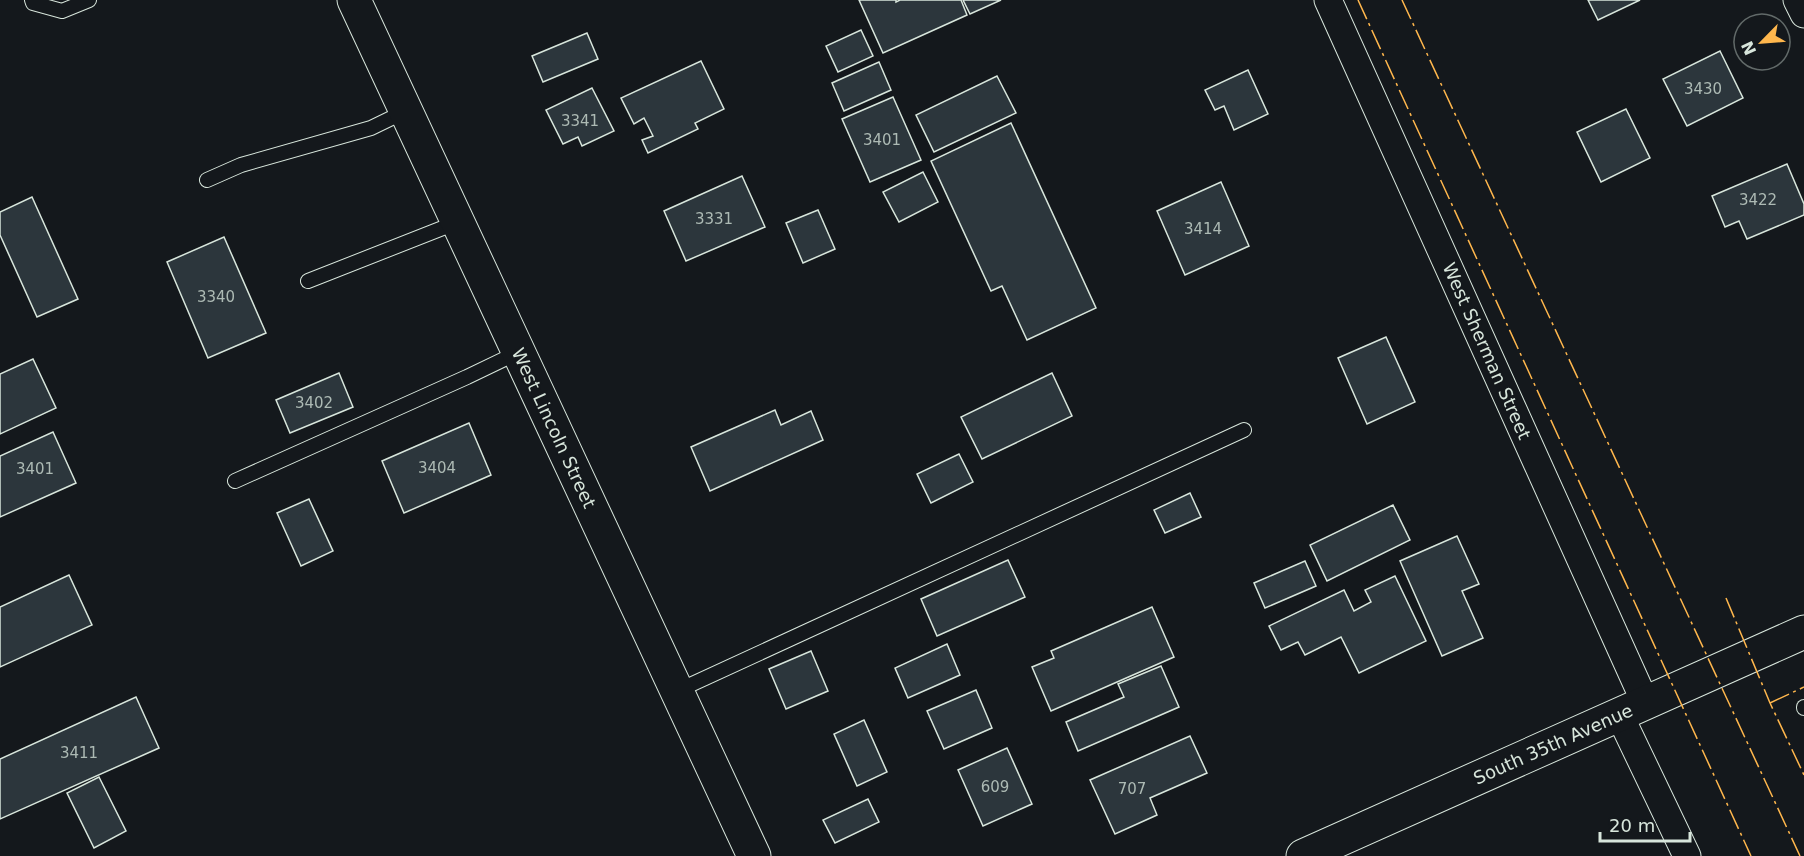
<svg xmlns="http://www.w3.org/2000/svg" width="1804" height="856" viewBox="0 0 1804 856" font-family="'DejaVu Sans',sans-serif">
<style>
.building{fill:#2c363c;stroke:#d8e6dc;stroke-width:1.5}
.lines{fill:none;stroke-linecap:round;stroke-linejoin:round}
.lane-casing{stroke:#d8e6dc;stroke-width:16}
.street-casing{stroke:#d8e6dc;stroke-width:29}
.secondary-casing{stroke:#d8e6dc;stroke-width:35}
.lane{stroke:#14181c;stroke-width:14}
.street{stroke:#14181c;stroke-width:27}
.secondary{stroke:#14181c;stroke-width:33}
.power{stroke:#ffb74d;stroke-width:1.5;stroke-dasharray:21 4.5 3 4.5;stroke-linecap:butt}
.labels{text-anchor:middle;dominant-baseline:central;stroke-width:4.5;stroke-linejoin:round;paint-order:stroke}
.number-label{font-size:15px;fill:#adbab4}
.street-label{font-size:18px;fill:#d8e6dc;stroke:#14181c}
</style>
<rect width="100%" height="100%" fill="#14181c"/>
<g class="building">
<polygon points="859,0 896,0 896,2 900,0 961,0 967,15 883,53"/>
<polygon points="963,0 1001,0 970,14"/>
<polygon points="1588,0 1640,0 1598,20"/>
<polygon points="861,30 873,56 838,72 826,46"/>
<polygon points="587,33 598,59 543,82 532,56"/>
<polygon points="1720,51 1743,98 1687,126 1663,79"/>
<polygon points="701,61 724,109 695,123 698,129 648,153 642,140 653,136 644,118 634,124 621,98"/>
<polygon points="879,62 891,90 844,111 832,83"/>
<polygon points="1248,70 1268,114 1234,130 1224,106 1215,110 1205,90"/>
<polygon points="997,76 1016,113 934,152 916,115"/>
<polygon points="592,88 614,131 582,146 578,137 563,144 546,110"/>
<polygon points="893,97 921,160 870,182 842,119"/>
<polygon points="1626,109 1650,158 1601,182 1577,132"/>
<polygon points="1011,123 1096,308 1027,340 1002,286 991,291 931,161"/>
<polygon points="1787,164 1804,204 1804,215 1747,239 1739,221 1725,227 1712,196"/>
<polygon points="923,172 938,202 899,222 883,192"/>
<polygon points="742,176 765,227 686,261 664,211"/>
<polygon points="1221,182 1249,246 1185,275 1157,211"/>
<polygon points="32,197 78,299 37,317 0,235 0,212"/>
<polygon points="818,210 835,249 803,263 786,223"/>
<polygon points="224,237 266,333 208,358 167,262"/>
<polygon points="1386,337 1415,402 1367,424 1338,358"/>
<polygon points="33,359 56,408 0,434 0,374"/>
<polygon points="339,373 353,407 290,433 276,400"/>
<polygon points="1052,373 1072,416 982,459 961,417"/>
<polygon points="775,410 781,425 811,411 823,440 710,491 691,447"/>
<polygon points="469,423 491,475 404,513 382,461"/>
<polygon points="53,432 76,483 0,517 0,456"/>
<polygon points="959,454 973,482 931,503 917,474"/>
<polygon points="1190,493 1201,517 1165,533 1154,510"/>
<polygon points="309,499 333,551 301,566 277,513"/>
<polygon points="1393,505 1410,540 1327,581 1310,545"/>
<polygon points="1457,536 1479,584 1462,591 1483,638 1442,656 1400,561"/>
<polygon points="1008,560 1025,597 937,636 921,599"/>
<polygon points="1305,561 1316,586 1265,608 1254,583"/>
<polygon points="69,575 92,625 0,667 0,607"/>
<polygon points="1395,576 1426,641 1359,673 1341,637 1305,655 1298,642 1281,650 1269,626 1344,590 1354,611 1371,602 1365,590"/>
<polygon points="1152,607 1174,657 1051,711 1032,667 1054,658 1051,651"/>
<polygon points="947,644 960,675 908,698 895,668"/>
<polygon points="811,651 828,691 786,709 769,669"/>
<polygon points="1161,666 1179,707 1078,751 1066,722 1124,697 1118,684"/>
<polygon points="976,690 992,728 944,749 927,711"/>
<polygon points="136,697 159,748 0,819 0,759"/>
<polygon points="864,720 887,772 857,786 834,734"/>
<polygon points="1190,736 1207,773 1150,798 1157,815 1115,834 1090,780"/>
<polygon points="1007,748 1032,804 983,826 958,770"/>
<polygon points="99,777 126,831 94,848 67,793"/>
<polygon points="868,799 879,822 835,843 823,820"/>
</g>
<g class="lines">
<defs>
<g id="lane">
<polyline points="32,0 33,3 62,11 89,0"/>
<polyline points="207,180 241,165 371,128 406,111"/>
<polyline points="308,281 458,222"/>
<polyline points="235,481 467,377 519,352"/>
<polyline points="677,691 1244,430"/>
<polyline points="1804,707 1804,708"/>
</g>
<g id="street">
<polyline points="1328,0 1645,702"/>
<polyline points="1797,0 1804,14"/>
<polyline points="1619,714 1687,856"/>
</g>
<g id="secondary">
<polyline points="354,0 754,856"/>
<polyline points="1303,856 1804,632"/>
</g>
</defs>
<use href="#lane" class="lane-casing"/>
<use href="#street" class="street-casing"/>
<use href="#secondary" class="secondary-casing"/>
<use href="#lane" class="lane"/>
<use href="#street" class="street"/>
<use href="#secondary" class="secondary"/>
<g class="power">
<polyline points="1358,0 1751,856"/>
<polyline points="1402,0 1800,856"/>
<polyline points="1726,598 1770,703 1804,775"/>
<polyline points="1770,703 1804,687"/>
</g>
</g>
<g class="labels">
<g class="number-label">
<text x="1703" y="89">3430</text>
<text x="580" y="121">3341</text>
<text x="882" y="140">3401</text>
<text x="1758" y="200">3422</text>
<text x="714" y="219">3331</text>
<text x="1203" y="229">3414</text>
<text x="216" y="297">3340</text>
<text x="314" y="403">3402</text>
<text x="437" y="468">3404</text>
<text x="35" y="469">3401</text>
<text x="79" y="753">3411</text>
<text x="995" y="787">609</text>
<text x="1132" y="789">707</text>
</g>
<g class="street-label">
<text transform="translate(1487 351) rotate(66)">West Sherman Street</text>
<text transform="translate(554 428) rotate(65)">West Lincoln Street</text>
<text transform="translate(1553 744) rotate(-24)">South 35th Avenue</text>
</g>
</g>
<g transform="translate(1762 42) rotate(245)"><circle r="28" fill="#14181c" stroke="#626a69" stroke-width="1.5"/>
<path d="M0-4.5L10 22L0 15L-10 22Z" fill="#ffb74d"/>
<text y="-9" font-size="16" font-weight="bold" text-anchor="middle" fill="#d8e6dc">N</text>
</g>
<path d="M1600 832v9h90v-9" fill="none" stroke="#d8e6dc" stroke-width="3"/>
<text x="1609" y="832" font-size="18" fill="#d8e6dc" stroke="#14181c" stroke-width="4.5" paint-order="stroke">20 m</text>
</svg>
